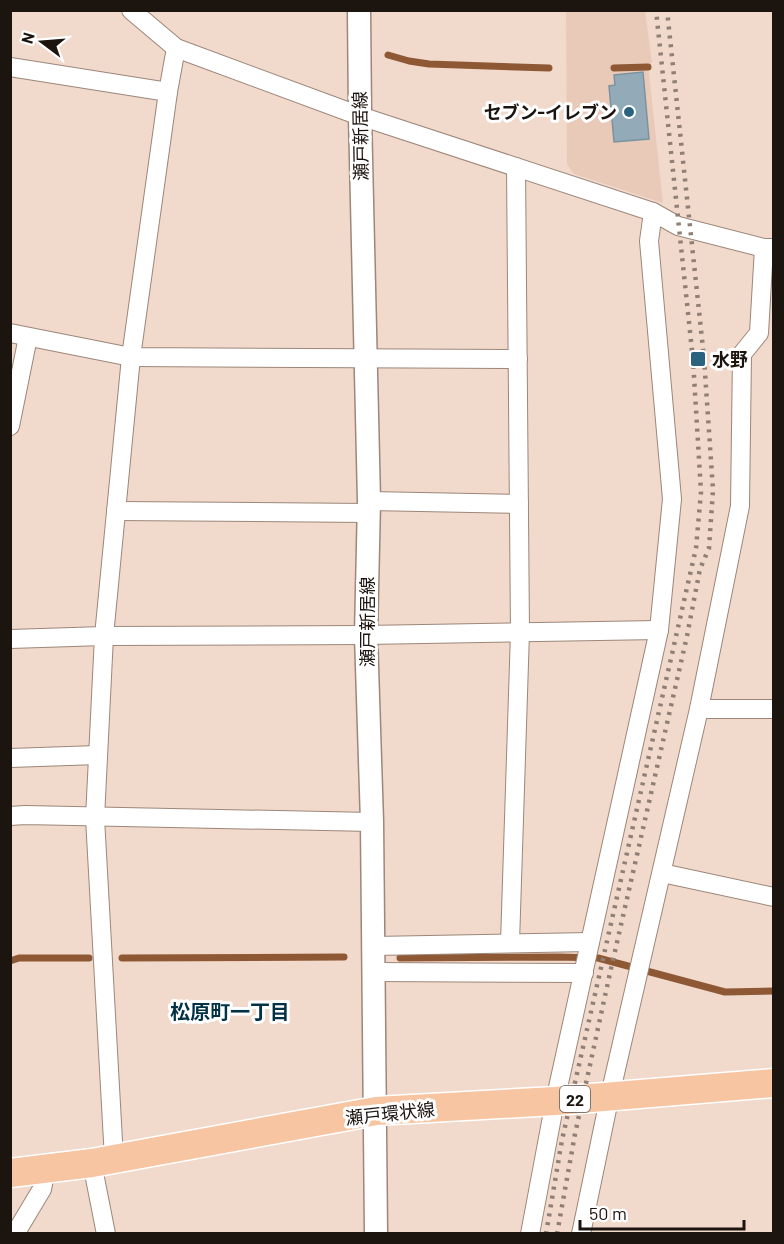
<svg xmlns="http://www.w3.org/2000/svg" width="784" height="1244" viewBox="0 0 784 1244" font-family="Barlow,'Noto Sans JP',sans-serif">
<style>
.built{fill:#e9cab9}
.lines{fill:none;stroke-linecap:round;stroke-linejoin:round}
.stream{stroke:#8e5835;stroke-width:7}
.building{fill:#93abb8;stroke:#7b939f;stroke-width:1.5}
.minor-casing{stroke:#9c877a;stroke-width:20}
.tertiary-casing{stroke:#9c877a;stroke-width:25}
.primary-casing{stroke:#fff;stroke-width:31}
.minor{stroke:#fff;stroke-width:18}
.tertiary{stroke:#fff;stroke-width:22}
.primary{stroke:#f8c5a3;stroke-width:28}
.rail{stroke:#907f75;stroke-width:4.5;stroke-dasharray:3 6;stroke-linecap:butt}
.poi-dot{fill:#2a637d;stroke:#fff;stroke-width:2}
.labels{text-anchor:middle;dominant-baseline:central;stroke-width:6;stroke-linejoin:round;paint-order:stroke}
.shield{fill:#fff;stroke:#605a57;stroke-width:1.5}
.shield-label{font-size:16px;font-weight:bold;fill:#1c140f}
.poi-label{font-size:18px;font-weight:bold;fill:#1c140f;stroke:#fff;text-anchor:end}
.street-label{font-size:18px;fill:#1c140f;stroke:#fff}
.neighbourhood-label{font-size:20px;font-weight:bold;fill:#003144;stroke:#fff}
</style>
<rect width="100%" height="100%" fill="#f1d9cb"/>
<polygon class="built" points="566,11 645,11 652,63 648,64 663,203 574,174 567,164"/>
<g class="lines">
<g class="stream">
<polyline points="388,55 409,61 429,64 549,68"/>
<polyline points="614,68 648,67"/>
<polyline points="122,958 344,957"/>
<polyline points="400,958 558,957 598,958 725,992 774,991"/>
<polyline points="10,961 19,958 89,958"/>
</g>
</g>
<polygon class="building" points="643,72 649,139 614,142 609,86 615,85 614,75"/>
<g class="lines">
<defs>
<g id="minor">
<polyline points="131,10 176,48 360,116 653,212 678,226 764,248 774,248"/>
<polyline points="10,67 168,92"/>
<polyline points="10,333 131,357 518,359"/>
<polyline points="10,426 28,337"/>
<polyline points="369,501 519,504"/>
<polyline points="116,511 368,513"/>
<polyline points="10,639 104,636 366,635 659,630"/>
<polyline points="699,709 774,709"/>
<polyline points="10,758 98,755"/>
<polyline points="10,816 25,815 372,822"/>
<polyline points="662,873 774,897"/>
<polyline points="510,943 520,632 516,167"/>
<polyline points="374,946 590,942"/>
<polyline points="374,972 584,973"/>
<polyline points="114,1159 95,818 104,636 131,357 168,92 176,48"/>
<polyline points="92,1163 106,1234"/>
<polyline points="15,1234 42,1189 46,1169"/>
<polyline points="530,1234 555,1101 659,630 672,499 649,241 653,212"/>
<polyline points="581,1234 610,1095 699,709 740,506 742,354 759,333 764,248"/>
</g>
<polyline id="tertiary" points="359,10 360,116 369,501 366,635 372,822 376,1234"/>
<polyline id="primary" points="10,1173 92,1163 376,1111 555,1101 774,1083"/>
</defs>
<use href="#minor" class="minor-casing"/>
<use href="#tertiary" class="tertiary-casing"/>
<use href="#primary" class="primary-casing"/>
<use href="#minor" class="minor"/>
<use href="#tertiary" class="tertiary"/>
<use href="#primary" class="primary"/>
<g class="rail">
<polyline points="546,1234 562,1140 696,548 701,492 693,360 656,10"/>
<polyline points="557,1234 575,1134 610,973 687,636 700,569 709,548 713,490 704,358 667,10"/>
</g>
</g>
<g class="poi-dot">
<circle cx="629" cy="112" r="6"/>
<rect x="690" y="351" width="16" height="16" rx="3"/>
</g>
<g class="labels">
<rect class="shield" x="560" y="1086" width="30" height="26" rx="4.5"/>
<g class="shield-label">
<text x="575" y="1099">22</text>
</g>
<g class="poi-label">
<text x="617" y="112">セブン-イレブン</text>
<text x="712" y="359" text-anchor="start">水野</text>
</g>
<g class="street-label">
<text transform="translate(360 136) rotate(-91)">瀬戸新居線</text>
<text transform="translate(367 622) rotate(-90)">瀬戸新居線</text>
<text transform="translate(390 1113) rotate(-6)">瀬戸環状線</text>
</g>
<g class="neighbourhood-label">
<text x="230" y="1011">松原町一丁目</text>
</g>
</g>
<rect width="784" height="1244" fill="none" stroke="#1c140f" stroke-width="24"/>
<g transform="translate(42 42) rotate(286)" stroke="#ffffff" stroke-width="4.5" paint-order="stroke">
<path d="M0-4.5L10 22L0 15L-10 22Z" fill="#1c140f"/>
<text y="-9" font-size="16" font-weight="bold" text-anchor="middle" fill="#1c140f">N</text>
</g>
<path d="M580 1220v9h164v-9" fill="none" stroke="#1c140f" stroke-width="3"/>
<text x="589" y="1220" font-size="18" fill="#1c140f" stroke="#ffffff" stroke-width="4.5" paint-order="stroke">50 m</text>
</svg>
